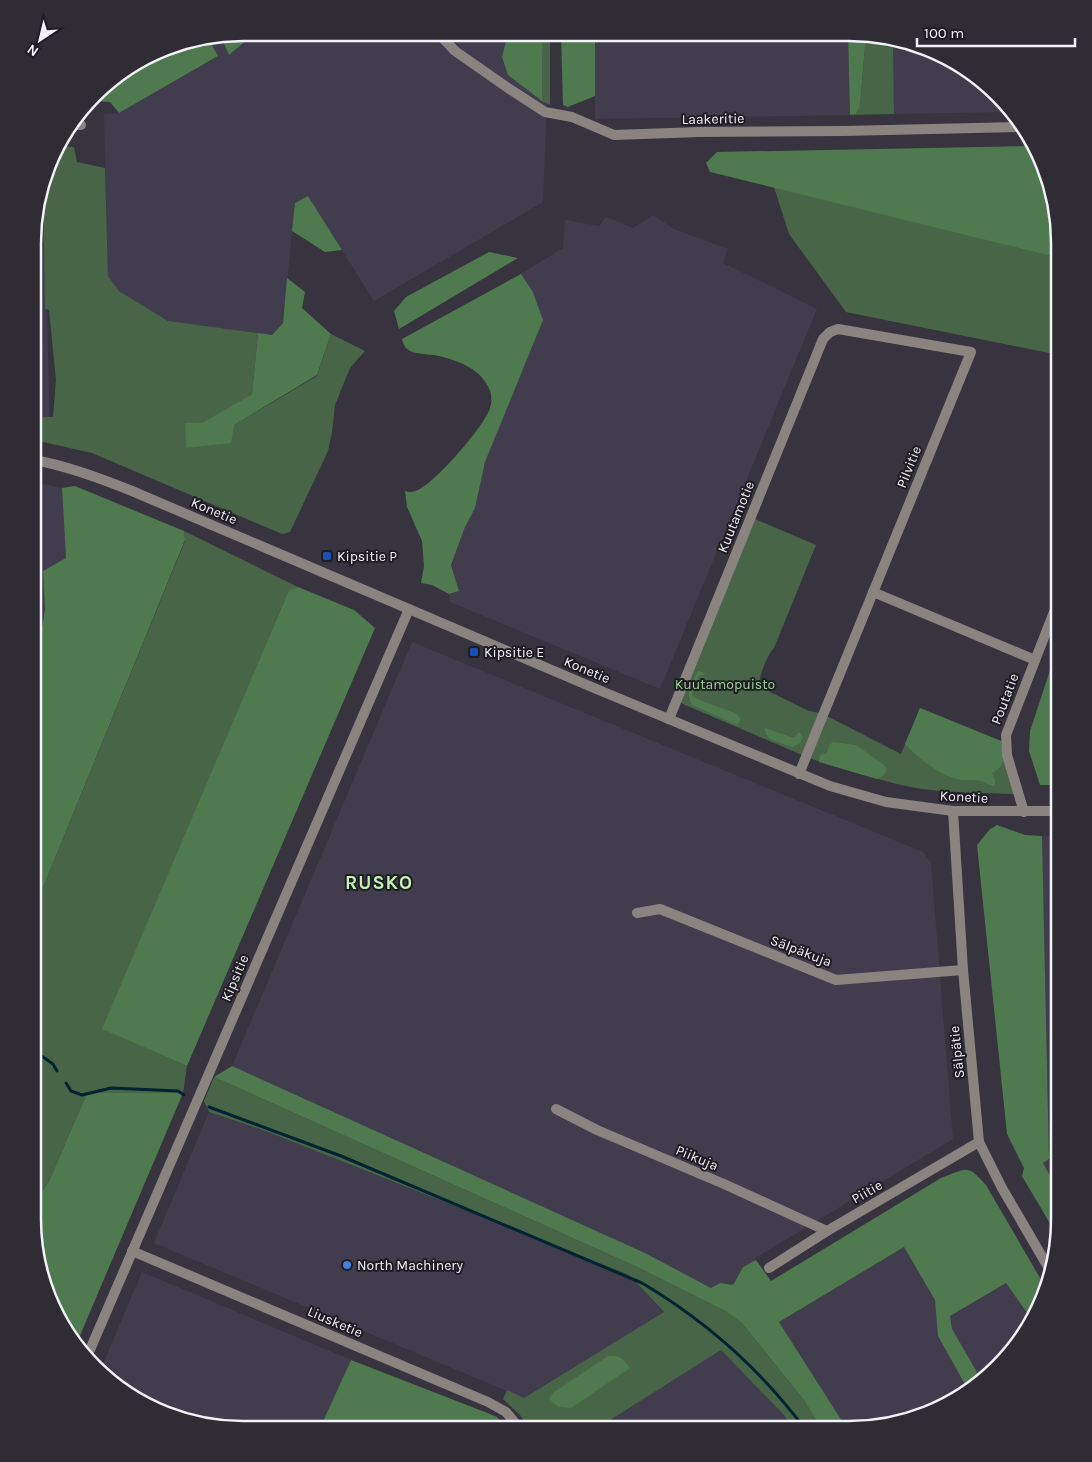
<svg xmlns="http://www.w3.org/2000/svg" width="1092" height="1462" viewBox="0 0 1092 1462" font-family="Karla,sans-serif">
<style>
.built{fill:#423d4e}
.green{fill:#486547}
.forest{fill:#4f794e}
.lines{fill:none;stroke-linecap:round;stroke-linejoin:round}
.stream{stroke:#012332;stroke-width:3}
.minor{stroke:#898480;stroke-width:10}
.tertiary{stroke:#898480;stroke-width:10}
.transit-dot{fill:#1a4fb4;stroke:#1e1c22;stroke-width:2}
.shop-dot{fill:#3f7fe0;stroke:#1e1c22;stroke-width:2}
.labels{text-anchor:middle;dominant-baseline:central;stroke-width:4;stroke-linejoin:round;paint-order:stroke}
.street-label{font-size:14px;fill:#f3f1f9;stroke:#1e1c22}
.poi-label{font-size:14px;fill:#f3f1f9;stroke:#1e1c22;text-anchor:start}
.park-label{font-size:14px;fill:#97d594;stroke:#1e1c22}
.district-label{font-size:19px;font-weight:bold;letter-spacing:1px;fill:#c4f4b3;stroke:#1e1c22}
.rim{fill:none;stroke:#f3f1f9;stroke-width:2.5}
</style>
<rect width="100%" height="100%" fill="#37343f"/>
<g class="built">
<polygon points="243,33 503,33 548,69 543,202 374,301 308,196 295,203 283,323 272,335 168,321 119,291 108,276 104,114 119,113 217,57 208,38"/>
<polygon points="595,34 848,34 850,115 595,119"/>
<polygon points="893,39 929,48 977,76 1007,112 894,114"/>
<polygon points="44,188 50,436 34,432 34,215"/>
<polygon points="653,215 674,229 728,249 723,263 817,309 660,689 450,602 449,594 459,591 451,566 465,527 475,508 484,462 543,320 533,292 521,274 563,248 565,220 599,226 606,217 633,228"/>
<polygon points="34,482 62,488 66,559 43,571 45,609 39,646 34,646"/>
<polygon points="412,642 923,852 931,863 953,1139 755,1258 756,1260 743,1267 733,1285 711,1288 645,1253 232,1066"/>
<polygon points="1042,836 1059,836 1058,1237 1022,1176 1049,1159"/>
<polygon points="209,1112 263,1130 629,1275 664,1313 524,1398 154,1243"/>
<polygon points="904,1247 952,1327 950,1316 1006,1282 1032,1320 1024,1336 988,1377 942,1408 847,1429 779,1322"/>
<polygon points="142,1272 351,1360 320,1428 216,1428 126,1394 100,1371"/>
<polygon points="721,1350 783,1414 793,1429 596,1429"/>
</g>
<g class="green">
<polygon points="543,33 550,33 550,105 542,101"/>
<polygon points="866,34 877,34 893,39 894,114 850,115 856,114 860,107"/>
<polygon points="58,146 74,147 77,162 105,168 108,276 119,291 168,321 258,333 252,394 202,424 185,423 234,425 317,376 331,334 365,351 350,368 335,405 332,432 328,451 290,532 282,534 92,453 34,440 34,417 53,417 56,380 49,310 45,309 43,190"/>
<polygon points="774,187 1059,258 1059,355 846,312 789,234"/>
<path d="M755,519L816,545L774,648C769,652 759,675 760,682C760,687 761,687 764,689L809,711L820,713L802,755L683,704L680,702Z"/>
<polygon points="184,531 298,587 289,590 103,1029 187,1066 183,1093 87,1093 49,1181 33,1206 33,912 185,541"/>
<path d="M920,708L1001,741L1003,755L1016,794C982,793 949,793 916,788C880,781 846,770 812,759L810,757L827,716L901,754Z"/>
<polygon points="214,1077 637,1267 725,1311 742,1323 803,1399 822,1429 793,1429 783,1414 721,1350 596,1429 529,1429 520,1415 503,1399 507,1390 524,1398 664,1312 629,1275 263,1130 209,1112 204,1101"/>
</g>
<g class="forest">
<polygon points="249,33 266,33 257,41 247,40 229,55 221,37 228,36 232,39 239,34 246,34"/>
<polygon points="508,33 543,33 542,101 508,75 502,57"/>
<polygon points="561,33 595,34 595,96 568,107 563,105"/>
<polygon points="848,34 866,34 860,107 856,114 850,115"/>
<polygon points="208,38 218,56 119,113 110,102 91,101 104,85 175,44"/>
<polygon points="1034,146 1038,150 1059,243 1059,258 710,172 706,163 717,152"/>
<polygon points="308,196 342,250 325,252 292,231 295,203"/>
<polygon points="489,252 518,258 399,329 394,311 406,297"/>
<path d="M521,274L533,292L543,320L485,462L475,508L465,527L451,565L459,591L449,594L432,585L421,583L424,566L422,541L407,507L405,491C411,493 414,492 420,489C437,480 484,427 490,408C493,400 491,390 486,383C476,366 451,358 433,355C426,354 416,354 410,351C405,348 403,344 402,339Z"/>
<polygon points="287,278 305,292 302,308 331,334 317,375 234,425 231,443 186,448 185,423 202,423 252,394 258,333 272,335 283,323"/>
<polygon points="75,486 184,531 185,540 33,912 34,646 39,646 45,609 43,571 66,558 62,488"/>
<polygon points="298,587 354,610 375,628 187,1066 102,1029 289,590"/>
<polygon points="1059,643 1059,785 1040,785 1029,751 1030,731"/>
<path d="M698,671L705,673L704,675L699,676L692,695L697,699L735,713L741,719L737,725L692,705C685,692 692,683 698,671Z"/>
<path d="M920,708L1001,741C1003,756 1007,766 992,773L995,779V786C988,786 987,782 981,781C975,779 967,781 961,780C940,776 919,759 905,744Z"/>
<path d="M765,728L794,738L798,733H800L803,737L800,743L792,747C783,743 764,741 765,728Z"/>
<path d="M833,742L856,745L884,765L886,768C886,775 883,776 877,779L819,762L820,755L827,753L829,745Z"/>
<polygon points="997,825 1025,835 1042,836 1049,1159 1043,1163 1059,1192 1058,1237 1022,1176 1024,1168 1007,1134 977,845 990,829"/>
<path d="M232,1066L645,1253L711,1288L720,1283L733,1285L743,1267L756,1260L771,1281L941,1178C967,1169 966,1163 986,1185L1047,1290L1032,1320L1006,1283L950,1316L952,1329L982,1381L952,1401V1399L966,1386L938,1336L935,1300L904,1247L779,1322L847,1429H822L803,1399L742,1323L725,1311L637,1267L214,1077Z"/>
<polygon points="87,1093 183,1093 76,1345 54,1312 33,1219 33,1206 49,1181"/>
<path d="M608,1356C619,1355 624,1359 630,1368L571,1408L559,1407L549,1399L554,1392Z"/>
<polygon points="351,1360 490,1414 497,1417 508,1429 320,1428"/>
</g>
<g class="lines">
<g class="stream">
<polyline points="33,1050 53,1064 57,1071"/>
<polyline points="66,1083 71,1091 82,1095 111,1088 178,1091 184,1095"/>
<path d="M209,1107L341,1156L642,1283C706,1321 761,1370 805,1429"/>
</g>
<g class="minor">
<polyline points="438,33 455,51 508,88 545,112 572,117 614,135 699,132 844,131 1019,127"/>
<polyline points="71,125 81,125"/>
<polyline points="873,592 1035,660"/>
<polyline points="669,719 823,339 830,332 838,329 971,352 799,774"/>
<polyline points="953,811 963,970 979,1142 1002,1188 1051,1272"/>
<polyline points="1024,812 1007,755 1006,735 1059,599"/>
<polyline points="637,913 660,909 836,980 963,970"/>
<polyline points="556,1109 597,1130 724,1184 827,1231"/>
<polyline points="132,1251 488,1402 506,1412 520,1429"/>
<polyline points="769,1268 827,1231 979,1142"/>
<polyline points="86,1359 409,609"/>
</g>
<path class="tertiary" d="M34,460C68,466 100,478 132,491L594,688L830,786L886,802L953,811H1059"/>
</g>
<g class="transit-dot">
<rect x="322" y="551" width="10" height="10" rx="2.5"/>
<rect x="469" y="647" width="10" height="10" rx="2.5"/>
</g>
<circle class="shop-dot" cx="347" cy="1265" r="5"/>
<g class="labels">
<g class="street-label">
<text transform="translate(713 119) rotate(-1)">Laakeritie</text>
<text transform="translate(909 467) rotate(-68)">Pilvitie</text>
<text transform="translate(214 511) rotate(23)">Konetie</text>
<text transform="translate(736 517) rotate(-68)">Kuutamotie</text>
<text transform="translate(587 670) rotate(23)">Konetie</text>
<text transform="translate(1005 699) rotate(-69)">Poutatie</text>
<text transform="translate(964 797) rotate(3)">Konetie</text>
<text transform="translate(801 951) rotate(21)">Sälpäkuja</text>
<text transform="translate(235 978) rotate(-67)">Kipsitie</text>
<text transform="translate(957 1052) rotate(-96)">Sälpätie</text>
<text transform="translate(697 1158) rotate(23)">Piikuja</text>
<text transform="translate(867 1192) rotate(-30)">Piitie</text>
<text transform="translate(335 1322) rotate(23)">Liusketie</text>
</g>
<g class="poi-label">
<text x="337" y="556">Kipsitie P</text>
<text x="484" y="652">Kipsitie E</text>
<text x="357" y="1265">North Machinery</text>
</g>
<g class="park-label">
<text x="725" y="684">Kuutamopuisto</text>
</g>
<g class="district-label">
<text x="379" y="883">RUSKO</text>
</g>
</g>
<path d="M0 0H1092V1462H0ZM243 41H849A202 202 0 0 1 1051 243V1219A202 202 0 0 1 849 1421H243A202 202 0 0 1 41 1219V243A202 202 0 0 1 243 41Z" fill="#2f2d33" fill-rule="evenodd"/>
<path class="rim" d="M243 41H849A202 202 0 0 1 1051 243V1219A202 202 0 0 1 849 1421H243A202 202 0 0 1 41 1219V243A202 202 0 0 1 243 41Z"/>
<g transform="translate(40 40) rotate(215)" stroke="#1e1c22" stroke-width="4" paint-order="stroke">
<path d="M0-4L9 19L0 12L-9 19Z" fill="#f3f1f9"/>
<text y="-8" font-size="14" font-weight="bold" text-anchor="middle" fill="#f3f1f9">N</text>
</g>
<path d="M917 38v8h158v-8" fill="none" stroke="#f3f1f9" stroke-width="2.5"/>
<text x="924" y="38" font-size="15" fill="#f3f1f9" stroke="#1e1c22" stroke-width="4" paint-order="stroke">100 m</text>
</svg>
